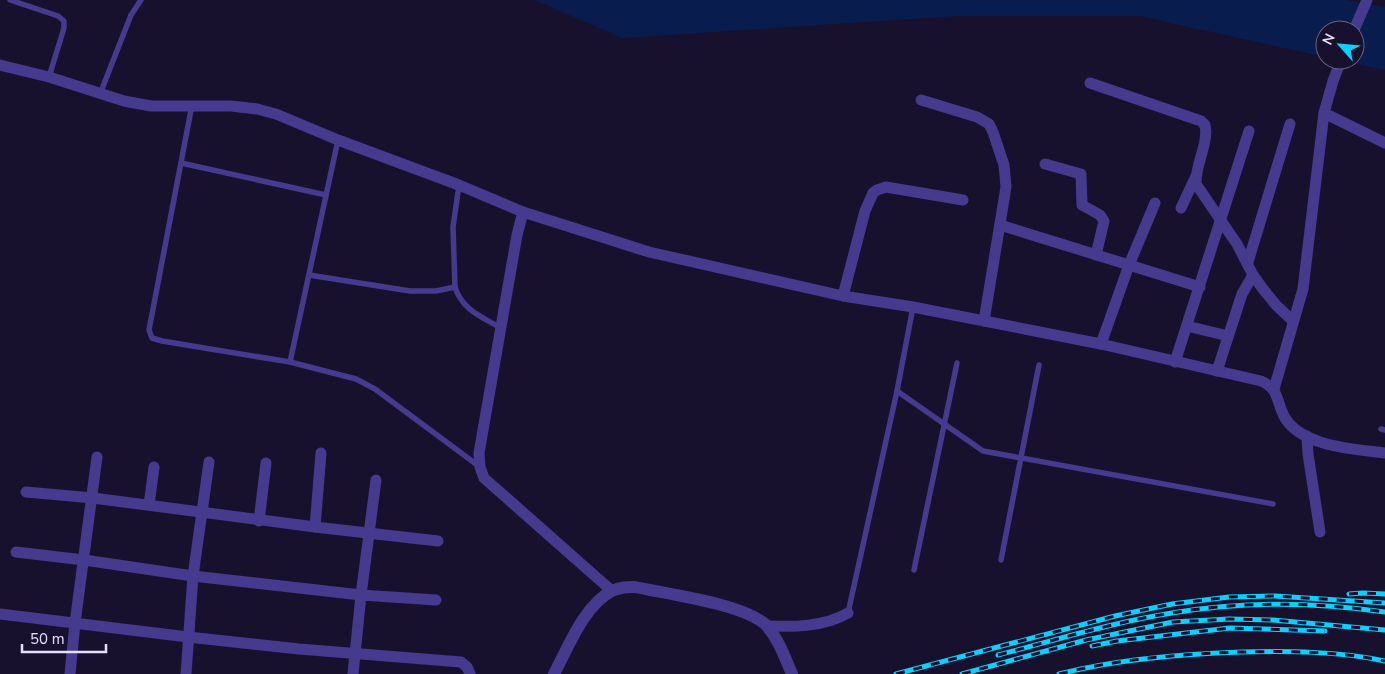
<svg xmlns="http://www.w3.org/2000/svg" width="1385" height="674" viewBox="0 0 1385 674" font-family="'Nunito Sans',sans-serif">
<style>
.water{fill:#091c4e}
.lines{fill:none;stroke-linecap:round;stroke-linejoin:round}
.service{stroke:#453a8e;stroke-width:5.5}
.minor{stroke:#453a8e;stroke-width:11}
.tertiary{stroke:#453a8e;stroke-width:12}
.rail-casing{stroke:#0ad1ff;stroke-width:5}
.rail{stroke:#18112e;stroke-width:3;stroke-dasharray:9;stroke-linecap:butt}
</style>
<rect width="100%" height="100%" fill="#18112e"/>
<polygon class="water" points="535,0 1345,0 1385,7 1385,70 1340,60 1355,60 1355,30 1325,30 1325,57 1139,16 958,16 622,38"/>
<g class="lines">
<g class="service">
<polyline points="10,0 58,16 64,21 64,28 49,77"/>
<polyline points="100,94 131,15 141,0"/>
<polyline points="192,105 149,330 152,338 162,341 290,362 356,379 375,389 480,467"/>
<polyline points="181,163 326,195"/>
<path d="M459,185L453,227L455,287C462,310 482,317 501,328"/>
<polyline points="309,275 410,291 436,291 455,287"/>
<polyline points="290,362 338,140"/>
<polyline points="897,391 983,451 1273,504"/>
<polyline points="1381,429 1385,430"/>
<polyline points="1001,560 1039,365"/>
<polyline points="914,570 957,363"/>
<polyline points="848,613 897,391 913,307"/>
</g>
<g class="minor">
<polyline points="1354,30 1367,0"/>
<path d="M0,65L49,77L124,101L151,106H231L257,109L276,114L338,140L459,185L523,212L649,252L843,296L913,307L1101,344L1261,381C1280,389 1276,402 1285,418C1303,447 1355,449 1385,453"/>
<path d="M1090,83L1201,121L1205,125C1209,144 1195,164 1196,184L1237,244L1253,275L1263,289L1276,305L1293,321"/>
<polyline points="921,100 977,117 989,124 993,132 1004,165 1006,187 984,321"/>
<polyline points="1324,113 1385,143"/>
<polyline points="1045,164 1081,174 1082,205 1100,215 1104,221 1096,255"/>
<polyline points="1181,208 1196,176"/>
<polyline points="523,212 517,235 479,453 480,467 484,478 612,591"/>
<polyline points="1000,225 1200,287"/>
<polyline points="1248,262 1290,124"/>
<polyline points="843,296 865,211 873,193 877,190 886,187 963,200"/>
<polyline points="1187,326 1228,336"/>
<polyline points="1101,344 1129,265 1155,203"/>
<polyline points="1175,362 1249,131"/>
<polyline points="1217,371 1242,294 1253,275"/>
<polyline points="1274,389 1303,289 1324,113 1333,81 1341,60"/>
<polyline points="1307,436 1308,454 1320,532"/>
<polyline points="26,492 93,498 315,527 438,541"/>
<polyline points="149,505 154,467"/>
<polyline points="259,521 266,463"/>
<polyline points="315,527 321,453"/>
<polyline points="16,552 84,560 193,576 361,595 376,480"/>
<polyline points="0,614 188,637 299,649 461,662 467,667 470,674"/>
<path d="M767,626C794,627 824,627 848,613"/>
<polyline points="70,674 75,623 97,457"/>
<polyline points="186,674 193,576 209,462"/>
<polyline points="353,674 361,595 436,600"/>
</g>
<path class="tertiary" d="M554,674C568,648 584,605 612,591C620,587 627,587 635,587C667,594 746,604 767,626C779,640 785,658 792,674"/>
<defs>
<g id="rail">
<polyline points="1349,594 1363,593 1385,594"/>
<polyline points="1092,646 1117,641 1230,628 1325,631"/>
<path d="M998,655C1056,640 1114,622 1172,613C1242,601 1315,602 1385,612"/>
<polyline points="896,674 1115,616 1172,604 1229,597 1275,596 1385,603"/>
<polyline points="962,674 1086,640 1173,622 1229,619 1273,620 1385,630"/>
<path d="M1059,674C1118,659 1180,654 1241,652C1289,651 1338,651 1385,661"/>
</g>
</defs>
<use href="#rail" class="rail-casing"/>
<use href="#rail" class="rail"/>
</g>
<g transform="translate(1340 45) rotate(297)"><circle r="24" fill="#18112e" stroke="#6a6382"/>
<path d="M0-4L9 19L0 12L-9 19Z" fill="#0ad1ff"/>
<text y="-8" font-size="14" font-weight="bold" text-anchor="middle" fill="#e4deff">N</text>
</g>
<path d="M22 644v8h84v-8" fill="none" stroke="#e4deff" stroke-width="2.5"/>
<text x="30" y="644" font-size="15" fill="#e4deff" stroke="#18112e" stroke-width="4" paint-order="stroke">50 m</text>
</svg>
